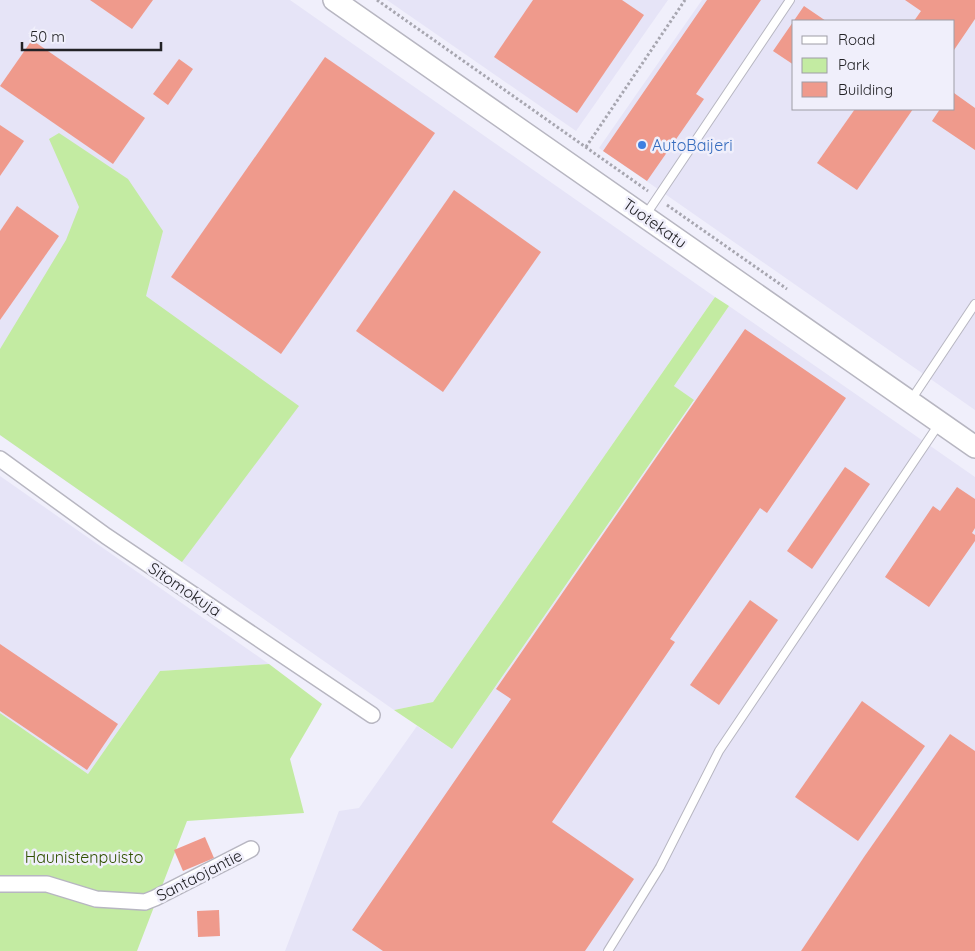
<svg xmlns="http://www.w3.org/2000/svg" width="975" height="951" viewBox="0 0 975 951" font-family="Quicksand,sans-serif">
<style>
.built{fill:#e6e4f7;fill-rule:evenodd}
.green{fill:#c3eba2}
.building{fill:#ef9a8c}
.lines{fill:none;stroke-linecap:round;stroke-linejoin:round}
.lane-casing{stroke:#b7b6c1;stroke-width:10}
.street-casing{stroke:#b7b6c1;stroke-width:18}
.secondary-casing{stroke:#b7b6c1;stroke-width:24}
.path{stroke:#a7a6b0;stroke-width:3;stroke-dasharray:2.5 2.5;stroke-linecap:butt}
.lane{stroke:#fff;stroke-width:8}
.street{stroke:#fff;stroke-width:15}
.secondary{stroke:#fff;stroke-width:21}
.shop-dot{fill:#3f7fe0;stroke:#f0effb;stroke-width:2}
.labels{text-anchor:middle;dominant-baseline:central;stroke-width:5;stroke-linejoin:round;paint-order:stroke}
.shop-label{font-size:16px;fill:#366cbe;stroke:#f0effb;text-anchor:start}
.street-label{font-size:16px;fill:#222226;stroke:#f0effb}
.park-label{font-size:16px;fill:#305100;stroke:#f0effb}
</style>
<rect width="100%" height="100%" fill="#f0effb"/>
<g class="built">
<polygon points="0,0 290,0 715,297 433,702 394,710 0,435"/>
<polygon points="387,0 668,0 576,131"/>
<path d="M702,0H975V410L599,148ZM794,21H954V109H794Z"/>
<polygon points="729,306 975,477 975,951 285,951 339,811 359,808 417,726 452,749 694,401 674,386"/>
<polygon points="0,476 269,664 160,671 88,774 0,713"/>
</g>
<g class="green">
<polygon points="59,133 128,179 163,231 146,296 299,406 182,562 0,435 0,349 66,240 79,207 49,139"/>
<polygon points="715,297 729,306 674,386 694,400 452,749 394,710 433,702"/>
<polygon points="269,664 322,704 290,759 304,813 187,821 137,951 0,951 0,713 88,774 160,671"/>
</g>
<g class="building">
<polygon points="90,0 153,0 132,29"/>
<polygon points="533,0 622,0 644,15 577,113 494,57"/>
<polygon points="707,0 761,0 696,94 704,99 647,181 603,151"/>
<polygon points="905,0 975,0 975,19 954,50 954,21 914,21 921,11"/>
<polygon points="804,6 826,21 794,21 794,65 773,51"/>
<polygon points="32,40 145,118 113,164 0,86"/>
<polygon points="325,57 435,133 281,354 171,277"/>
<polygon points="179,59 193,69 168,105 153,94"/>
<polygon points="954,93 975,108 975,150 932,121 940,109 954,109"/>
<polygon points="855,109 913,109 857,190 817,163"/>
<polygon points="0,125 24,141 0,176"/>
<polygon points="454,190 541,252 443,392 356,331"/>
<polygon points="17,206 59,236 0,320 0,231"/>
<polygon points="745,329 846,398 767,513 760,508 670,639 675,642 552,822 634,879 585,951 383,951 352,930 511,699 496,689"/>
<polygon points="845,467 870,484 812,569 787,551"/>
<polygon points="957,487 975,499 975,528 972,533 975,535 975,541 929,607 885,577 933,506 940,511"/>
<polygon points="750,600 778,620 719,705 690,685"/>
<polygon points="0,644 118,724 87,770 0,711"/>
<polygon points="862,701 925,746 858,841 795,797"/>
<polygon points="950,734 975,751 975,951 801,951 864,857"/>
<polygon points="205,837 214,858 183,871 174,850"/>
<polygon points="219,910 220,936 198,937 197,911"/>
</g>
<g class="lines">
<defs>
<g id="lane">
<polyline points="645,216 790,0"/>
<polyline points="911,400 975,304"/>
<polyline points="608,951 660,867 719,751 939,424"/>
</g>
<g id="street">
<polyline points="0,459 106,536 372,715"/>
<polyline points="0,884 47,884 96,899 145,902 155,898 251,849"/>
</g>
<polyline id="secondary" points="334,0 975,447"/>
</defs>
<use href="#lane" class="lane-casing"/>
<use href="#street" class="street-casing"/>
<use href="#secondary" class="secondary-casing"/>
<g class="path">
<polyline points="377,0 648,191"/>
<polyline points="586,147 685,0"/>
<polyline points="667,205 787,289"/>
</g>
<use href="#lane" class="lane"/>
<use href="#street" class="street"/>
<use href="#secondary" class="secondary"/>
</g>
<circle class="shop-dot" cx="642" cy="145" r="5"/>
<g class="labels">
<g class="shop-label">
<text x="652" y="145">AutoBaijeri</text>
</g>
<g class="street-label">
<text transform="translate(655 223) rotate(35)">Tuotekatu</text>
<text transform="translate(185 589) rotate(34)">Sitomokuja</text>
<text transform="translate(199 875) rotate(-27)">Santaojantie</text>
</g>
<g class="park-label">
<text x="84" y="857">Haunistenpuisto</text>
</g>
</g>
<rect x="792" y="20" width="162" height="90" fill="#f0effb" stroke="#9e9da6"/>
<rect x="802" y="36" width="25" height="8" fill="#ffffff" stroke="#9e9da6"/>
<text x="838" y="45" font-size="15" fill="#222226">Road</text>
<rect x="802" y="58" width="25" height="15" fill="#c3eba2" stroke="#9e9da6"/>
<text x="838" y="70" font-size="15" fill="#222226">Park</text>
<rect x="802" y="82" width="25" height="15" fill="#ef9a8c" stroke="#9e9da6"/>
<text x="838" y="95" font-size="15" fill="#222226">Building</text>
<path d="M22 42v8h139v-8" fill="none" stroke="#222226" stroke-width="2.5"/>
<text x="30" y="42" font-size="15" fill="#222226" stroke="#f0effb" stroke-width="4" paint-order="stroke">50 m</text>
</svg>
